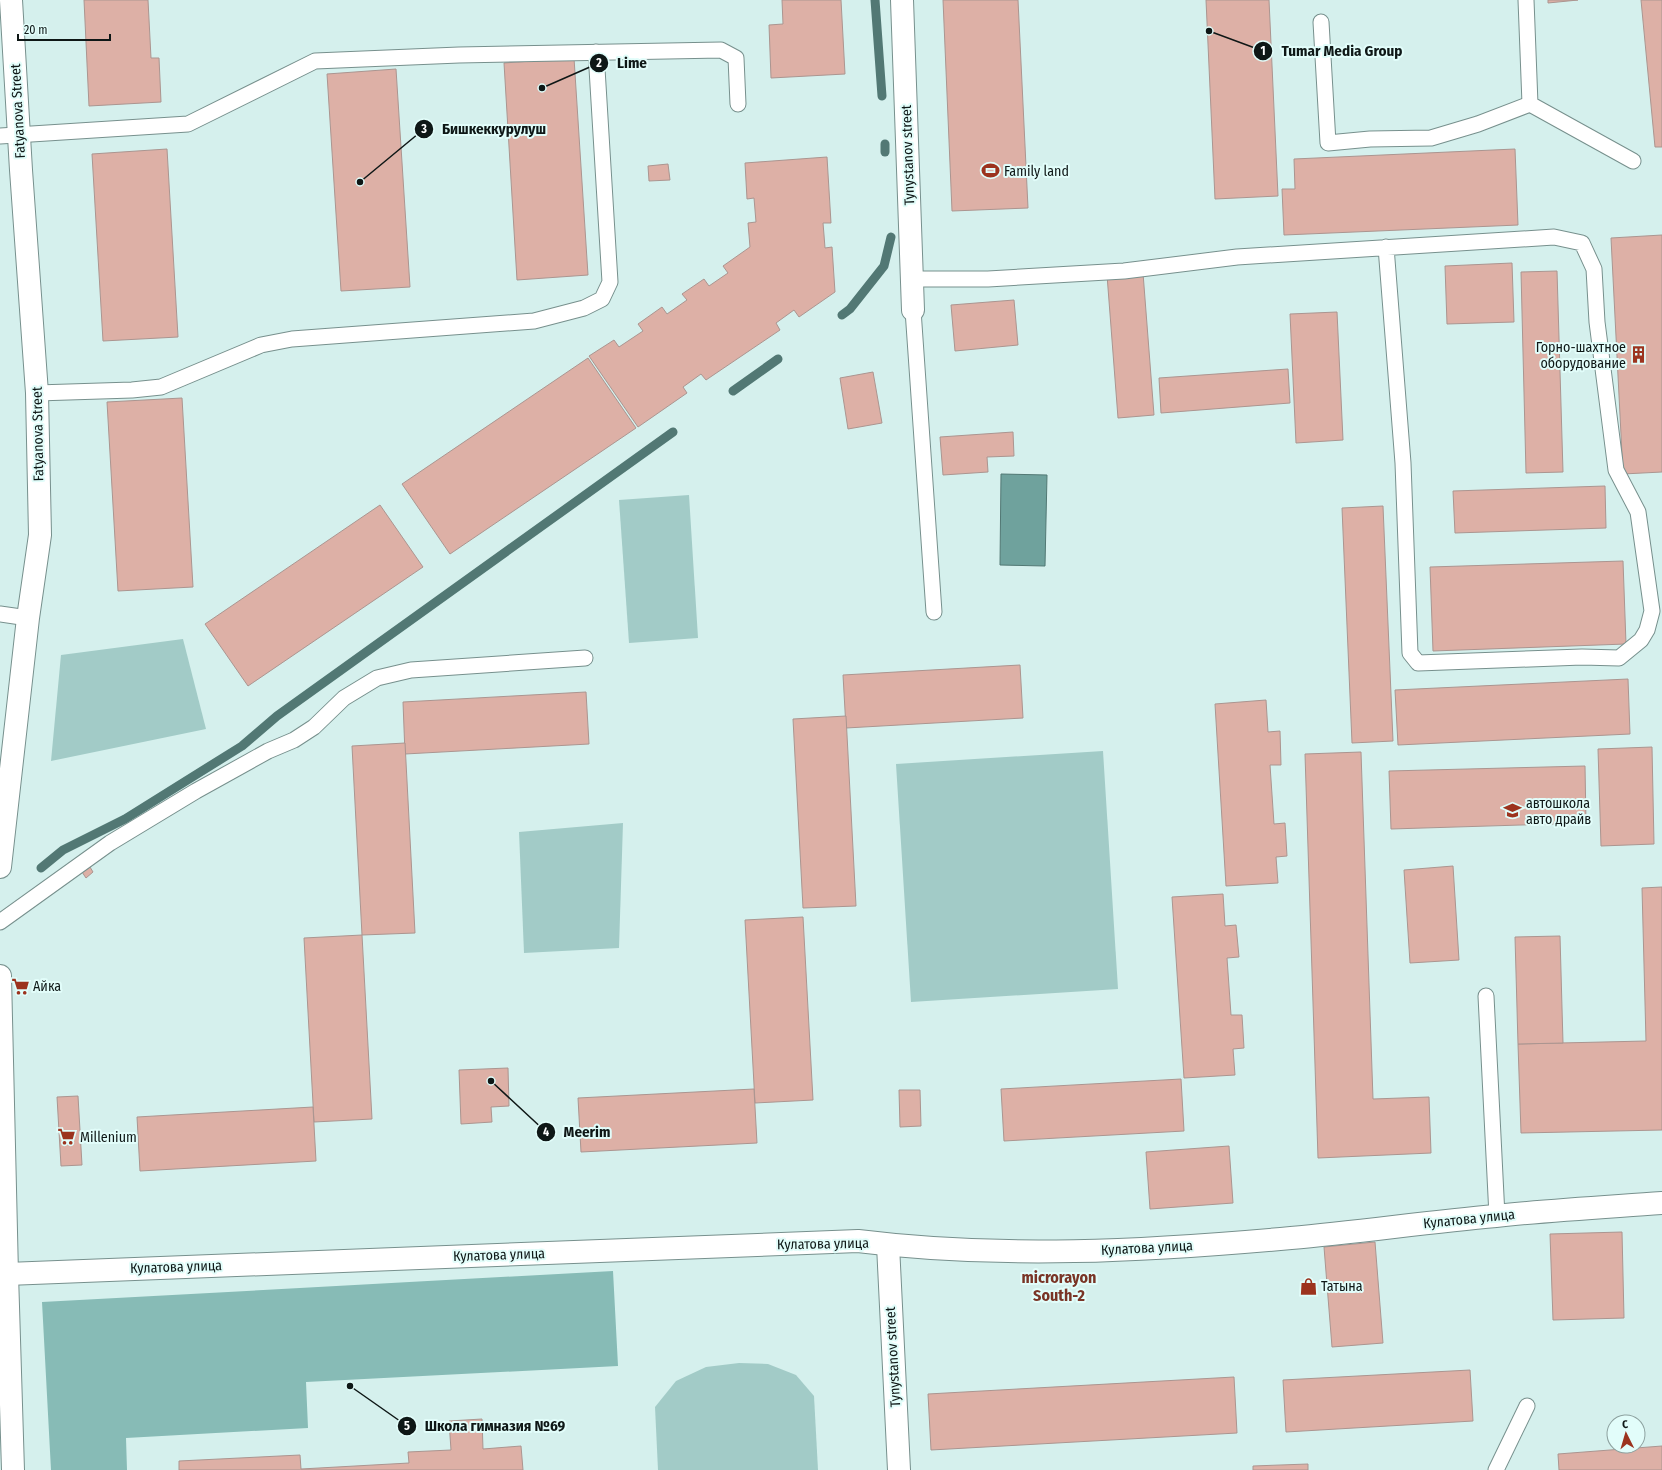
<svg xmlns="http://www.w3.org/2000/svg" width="1662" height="1470" viewBox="0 0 1662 1470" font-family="'Fira Sans Condensed',sans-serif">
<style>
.green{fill:#a2cbc7}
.forest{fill:#87bbb6}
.water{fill:#6fa29d;stroke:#527874}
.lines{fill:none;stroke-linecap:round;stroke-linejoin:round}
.stream{stroke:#527874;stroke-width:9}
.building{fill:#ddb0a6;stroke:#ab9590}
.service-casing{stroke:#77908d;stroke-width:17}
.minor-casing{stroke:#77908d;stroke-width:24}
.service{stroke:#fff;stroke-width:15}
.minor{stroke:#fff;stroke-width:22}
.labels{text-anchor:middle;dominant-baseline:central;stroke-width:4;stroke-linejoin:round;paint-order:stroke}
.street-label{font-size:14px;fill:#0e1716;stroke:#e2fdfa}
.poi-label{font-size:14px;fill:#0e1716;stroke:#e2fdfa;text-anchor:start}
.quarter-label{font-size:16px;font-weight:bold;fill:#793426;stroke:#e2fdfa}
.leader{fill:none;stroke:#0e1716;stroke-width:1.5}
.callout-dot{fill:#0e1716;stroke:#e2fdfa;stroke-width:1.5}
.mark-label{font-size:12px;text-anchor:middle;font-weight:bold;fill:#fff}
.callout-label{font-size:15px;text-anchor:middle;font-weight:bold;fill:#0e1716;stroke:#e2fdfa;stroke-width:4;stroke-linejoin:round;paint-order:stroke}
</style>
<rect width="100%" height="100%" fill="#d5f0ed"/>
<g class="green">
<polygon points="689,495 698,638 629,643 619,500"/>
<polygon points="183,639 206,729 51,761 61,655"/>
<polygon points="1103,751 1118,989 911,1002 896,764"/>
<polygon points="623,823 619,948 524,953 519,832"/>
<polygon points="739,1363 768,1364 796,1375 814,1396 818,1470 658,1470 655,1407 676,1381 706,1367"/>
</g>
<polygon class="forest" points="613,1271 618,1366 306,1382 308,1428 126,1438 127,1470 51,1470 42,1302"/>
<polygon class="water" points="1001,474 1047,475 1045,566 1000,565"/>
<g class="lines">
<g class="stream">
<polyline points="875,0 882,96"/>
<polyline points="885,144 885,152"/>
<polyline points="842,315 850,309 884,266 891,237"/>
<polyline points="733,391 778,359"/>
<polyline points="41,868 63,850 125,819 242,746 277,716 673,432"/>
</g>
</g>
<g class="building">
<polygon points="84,0 148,0 151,58 159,58 161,102 89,106"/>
<polygon points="782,0 841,0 845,74 771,78 769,25 783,24"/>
<polygon points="943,0 1018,0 1028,208 952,211"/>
<polygon points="1206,0 1269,0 1278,196 1215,199"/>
<polygon points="1548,0 1578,0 1548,3"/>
<polygon points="1641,0 1662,0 1662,147 1655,147"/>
<polygon points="574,58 588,275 517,280 504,63"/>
<polygon points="396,69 410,287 341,291 327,74"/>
<polygon points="167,149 178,337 103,341 92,154"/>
<polygon points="1515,149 1518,225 1284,235 1282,189 1295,189 1294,159"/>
<polygon points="827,157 831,223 823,223 824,235 825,248 832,247 835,292 799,317 794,310 776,323 780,330 706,380 701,374 683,387 687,393 638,427 589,356 614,340 619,347 643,331 638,324 662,307 667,314 687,300 682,294 704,279 709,286 728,273 723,266 750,247 748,223 756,222 754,198 747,199 745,163"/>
<polygon points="668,164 670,180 649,181 648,166"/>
<polygon points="1662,235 1662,472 1623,474 1611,238"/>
<polygon points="1512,263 1514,322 1447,324 1445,266"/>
<polygon points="1557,271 1563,472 1526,473 1521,272"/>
<polygon points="1143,273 1154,415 1118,418 1107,275"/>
<polygon points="1014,300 1018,345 955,351 951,305"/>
<polygon points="1337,312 1343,440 1296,443 1290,314"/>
<polygon points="588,358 636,428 450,554 402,484"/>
<polygon points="1288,369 1290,403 1161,413 1159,378"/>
<polygon points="873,372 882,423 848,429 840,378"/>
<polygon points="182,398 193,587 118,591 107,402"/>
<polygon points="1013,432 1014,456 987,457 988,472 943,475 940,437"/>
<polygon points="1605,486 1606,528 1455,533 1453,491"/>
<polygon points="380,505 423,567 248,686 205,624"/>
<polygon points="1383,506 1393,741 1352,743 1342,508"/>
<polygon points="1623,561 1626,644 1433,651 1430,567"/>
<polygon points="1020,665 1023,718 846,728 843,675"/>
<polygon points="1628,679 1630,734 1398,745 1395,690"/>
<polygon points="586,692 589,744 405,754 403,702"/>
<polygon points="1266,700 1268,732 1280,731 1281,765 1270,765 1274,824 1285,823 1287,856 1276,857 1278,883 1226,886 1215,704"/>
<polygon points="846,716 856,906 803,908 793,719"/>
<polygon points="405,743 415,933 362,935 352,746"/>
<polygon points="1652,747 1654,844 1601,846 1598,749"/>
<polygon points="1361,752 1373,1099 1429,1097 1431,1153 1318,1158 1305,754"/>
<polygon points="1585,766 1586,823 1391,829 1389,771"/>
<polygon points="1453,866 1459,960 1410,963 1404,870"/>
<polygon points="90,867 93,872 86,878 82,872"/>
<polygon points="1662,887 1662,1130 1521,1133 1518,1044 1646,1041 1642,888"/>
<polygon points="1223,894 1225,926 1236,925 1239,957 1227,958 1231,1015 1242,1015 1244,1048 1233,1049 1235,1075 1184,1078 1172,897"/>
<polygon points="803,917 813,1100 755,1103 745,920"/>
<polygon points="362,935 372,1119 314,1122 304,938"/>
<polygon points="1560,936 1563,1043 1518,1044 1515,937"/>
<polygon points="508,1068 509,1106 491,1107 492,1122 461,1124 459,1070"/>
<polygon points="1181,1079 1184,1131 1004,1141 1001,1089"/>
<polygon points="754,1089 757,1143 581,1152 578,1098"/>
<polygon points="899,1090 920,1090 921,1126 900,1127"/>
<polygon points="78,1096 82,1165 61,1166 57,1097"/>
<polygon points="313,1107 316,1161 140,1171 137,1117"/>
<polygon points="1229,1146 1233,1203 1150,1209 1146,1152"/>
<polygon points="1622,1232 1624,1318 1553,1320 1550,1234"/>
<polygon points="1375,1242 1383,1343 1332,1347 1324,1247"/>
<polygon points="1470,1370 1473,1421 1286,1432 1283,1380"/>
<polygon points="1234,1377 1237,1433 931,1450 928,1394"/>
<polygon points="482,1419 483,1449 521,1446 523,1470 179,1470 179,1461 300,1455 301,1469 409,1463 408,1452 451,1450 449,1421"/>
<polygon points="1662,1446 1662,1470 1559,1470 1558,1454"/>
<polygon points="1308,1464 1308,1470 1253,1470 1253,1466"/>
</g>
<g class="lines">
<defs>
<g id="service">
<polyline points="1526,0 1530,104 1633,161"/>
<polyline points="1321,22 1328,143 1370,139 1431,138 1478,124 1530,104"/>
<polyline points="0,136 188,124 315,61 459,55 721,50 736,58 738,104"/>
<polyline points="912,279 988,279 1124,271 1237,257 1554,237 1582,243 1594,269 1597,322 1616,470 1638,512 1652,611 1647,630 1641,640 1619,658 1582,657 1418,663 1410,653 1403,463 1386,247"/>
<polyline points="913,310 934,612"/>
<polyline points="37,393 132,390 161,387 261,345 292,339 534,321 584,308 602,299 610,282 596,52"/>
<polyline points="0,614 28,618"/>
<polyline points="0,922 110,843 196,791 268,751 294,740 314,727 344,698 377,678 411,670 585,658"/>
<polyline points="1486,996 1497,1216"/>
<polyline points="1496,1470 1527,1406"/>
</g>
<g id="minor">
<polyline points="902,0 913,310"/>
<polyline points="0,867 28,618 40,535 37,393 21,170 11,0"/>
<polyline points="0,976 7,1274 13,1470"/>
<polyline points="888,1245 899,1470"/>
<path d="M7,1274L858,1241C1001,1259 1147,1251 1291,1238C1359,1232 1428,1222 1496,1216C1551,1210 1607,1207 1662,1203"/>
</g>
</defs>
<use href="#service" class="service-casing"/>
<use href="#minor" class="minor-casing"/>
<use href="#service" class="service"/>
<use href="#minor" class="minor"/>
</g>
<defs>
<symbol id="stadium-bare" viewBox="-9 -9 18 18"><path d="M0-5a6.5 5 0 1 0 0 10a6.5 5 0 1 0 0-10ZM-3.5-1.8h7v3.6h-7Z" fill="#9c331e" stroke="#e2fdfa" stroke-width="2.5" paint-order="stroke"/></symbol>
<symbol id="building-bare" viewBox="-9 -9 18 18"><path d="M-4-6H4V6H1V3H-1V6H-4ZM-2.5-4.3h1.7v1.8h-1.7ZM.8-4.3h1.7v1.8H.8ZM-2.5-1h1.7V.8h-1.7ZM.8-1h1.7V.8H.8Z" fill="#9c331e" stroke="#e2fdfa" stroke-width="2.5" paint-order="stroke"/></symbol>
<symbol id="school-bare" viewBox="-9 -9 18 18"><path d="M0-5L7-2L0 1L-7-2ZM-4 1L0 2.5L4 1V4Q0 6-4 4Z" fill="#9c331e" stroke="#e2fdfa" stroke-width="2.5" paint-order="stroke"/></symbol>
<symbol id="supermarket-bare" viewBox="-9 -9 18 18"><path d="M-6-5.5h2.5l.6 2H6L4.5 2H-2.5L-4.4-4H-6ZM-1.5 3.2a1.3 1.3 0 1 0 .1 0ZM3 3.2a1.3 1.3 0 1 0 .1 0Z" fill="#9c331e" stroke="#e2fdfa" stroke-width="2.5" paint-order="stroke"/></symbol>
<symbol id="shop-bare" viewBox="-9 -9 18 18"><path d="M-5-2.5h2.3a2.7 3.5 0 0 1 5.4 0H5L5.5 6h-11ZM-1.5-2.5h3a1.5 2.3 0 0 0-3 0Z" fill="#9c331e" stroke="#e2fdfa" stroke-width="2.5" paint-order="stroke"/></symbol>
</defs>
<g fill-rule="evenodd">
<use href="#stadium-bare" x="978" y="158" width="25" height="25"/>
<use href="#building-bare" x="1626" y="342" width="25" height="25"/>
<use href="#school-bare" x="1500" y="798" width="25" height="25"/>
<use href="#supermarket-bare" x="8" y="974" width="25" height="25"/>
<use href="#supermarket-bare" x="54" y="1124" width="25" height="25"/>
<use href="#shop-bare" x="1296" y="1274" width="25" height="25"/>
</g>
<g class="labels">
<g class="street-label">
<text transform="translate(18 111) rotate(-93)">Fatyanova Street</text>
<text transform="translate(908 155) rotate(-92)">Tynystanov street</text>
<text transform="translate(38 434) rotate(-91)">Fatyanova Street</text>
<text transform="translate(1469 1219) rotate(-6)">Кулатова улица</text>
<text transform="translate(823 1244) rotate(-1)">Кулатова улица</text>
<text transform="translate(1147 1248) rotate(-3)">Кулатова улица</text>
<text transform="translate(499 1255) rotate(-2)">Кулатова улица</text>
<text transform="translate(176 1267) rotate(-2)">Кулатова улица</text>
<text transform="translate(893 1357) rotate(-93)">Tynystanov street</text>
</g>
<g class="poi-label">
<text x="1004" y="171">Family land</text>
<text x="1626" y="347" text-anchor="end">Горно-шахтное<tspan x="1626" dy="16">оборудование</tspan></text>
<text x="1526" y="803">автошкола<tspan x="1526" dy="16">авто драйв</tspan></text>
<text x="33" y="986">Айка</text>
<text x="80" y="1137">Millenium</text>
<text x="1321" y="1286">Татына</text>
</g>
<g class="quarter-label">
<text x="1059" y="1277">microrayon<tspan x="1059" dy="18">South-2</tspan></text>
</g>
</g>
<path class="leader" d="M1209 31L1263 51M542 88L599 63M360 182L424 129M491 1081L546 1132M350 1386L407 1426"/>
<g class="callout-dot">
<circle cx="1209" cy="31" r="4"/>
<circle cx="542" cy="88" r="4"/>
<circle cx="360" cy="182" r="4"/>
<circle cx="491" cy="1081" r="4"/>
<circle cx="350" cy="1386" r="4"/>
<circle cx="1263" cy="51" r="10"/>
<circle cx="599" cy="63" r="10"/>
<circle cx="424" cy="129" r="10"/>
<circle cx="546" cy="1132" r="10"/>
<circle cx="407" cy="1426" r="10"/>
</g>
<g class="mark-label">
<text x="1263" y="55">1</text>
<text x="599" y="67">2</text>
<text x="424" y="133">3</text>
<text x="546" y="1136">4</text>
<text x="407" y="1430">5</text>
</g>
<g class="callout-label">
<text x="1342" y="56">Tumar Media Group</text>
<text x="632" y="68">Lime</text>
<text x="494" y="134">Бишкеккурулуш</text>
<text x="587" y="1137">Meerim</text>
<text x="495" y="1431">Школа гимназия №69</text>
</g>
<g transform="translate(1626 1434) rotate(355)"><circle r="19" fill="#e2fdfa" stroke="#8da19f"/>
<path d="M0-3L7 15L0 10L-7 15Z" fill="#9c331e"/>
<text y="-6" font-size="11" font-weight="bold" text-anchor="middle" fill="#0e1716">С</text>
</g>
<path d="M18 34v6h92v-6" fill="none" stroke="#0e1716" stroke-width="2"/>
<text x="24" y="34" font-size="12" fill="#0e1716" stroke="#e2fdfa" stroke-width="3" paint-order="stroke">20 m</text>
</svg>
